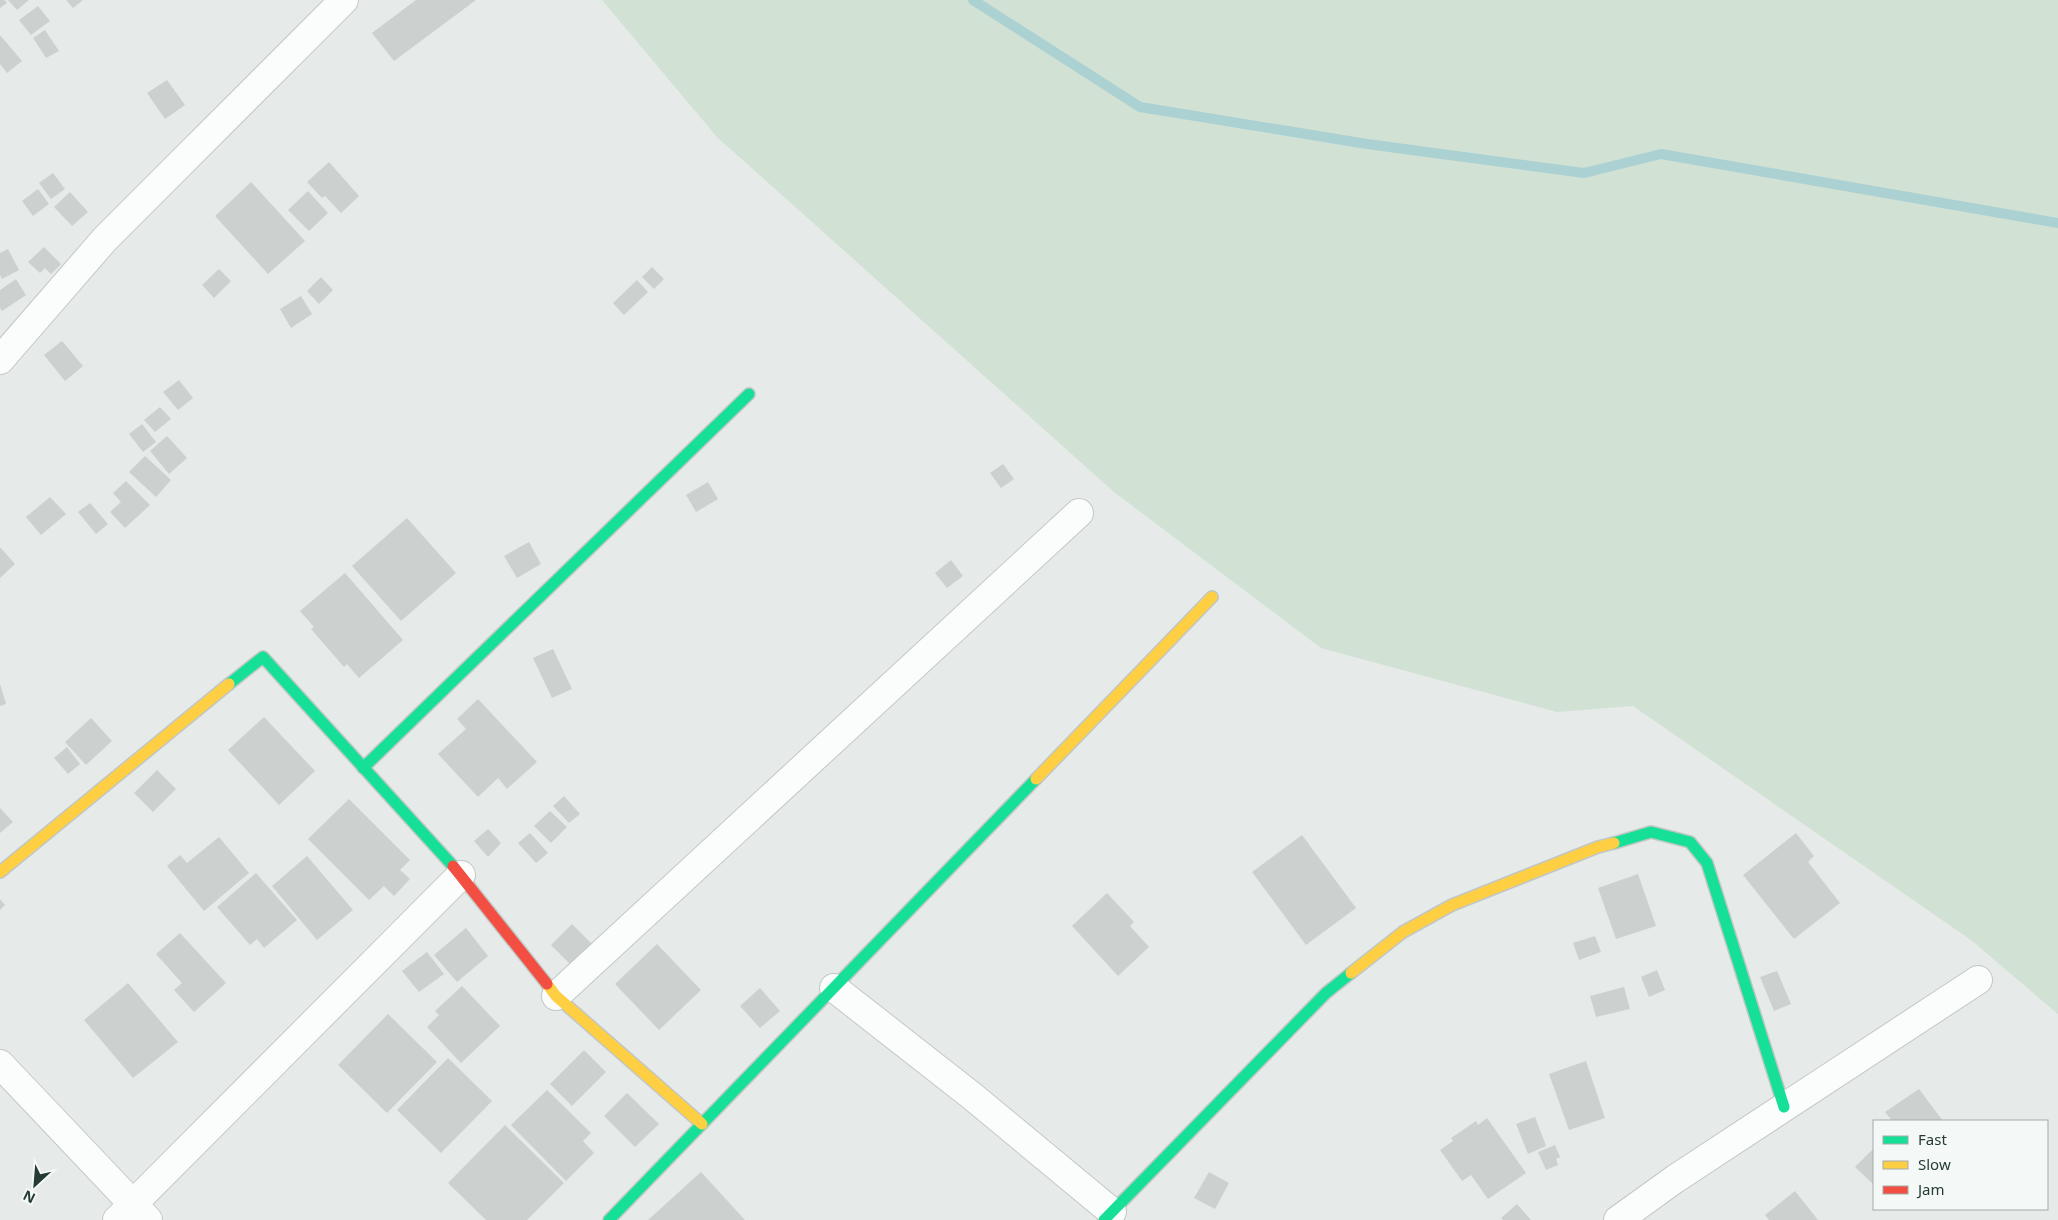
<svg xmlns="http://www.w3.org/2000/svg" width="2058" height="1220" viewBox="0 0 2058 1220" font-family="'Noto Sans',sans-serif">
<style>
.green{fill:#d1e1d4}
.lines{fill:none;stroke-linecap:round;stroke-linejoin:round}
.stream{stroke:#abd1d3;stroke-width:10}
.building{fill:#ccd1cf}
.street-casing{stroke:#c3c7c5;stroke-width:30}
.fast-casing{stroke:#c1c7c5;stroke-width:14}
.slow-casing{stroke:#c1c7c5;stroke-width:14}
.jam-casing{stroke:#c1c7c5;stroke-width:14}
.street{stroke:#fbfcfc;stroke-width:28}
.fast{stroke:#16e098;stroke-width:11}
.slow{stroke:#ffcf43;stroke-width:11}
.jam{stroke:#f24e42;stroke-width:11}
</style>
<rect width="100%" height="100%" fill="#e6eae8"/>
<polygon class="green" points="602,0 2058,0 2058,1014 1971,940 1633,706 1557,712 1321,648 1114,492 717,137"/>
<g class="lines">
<polyline class="stream" points="973,0 1140,107 1367,144 1584,173 1661,154 2058,223"/>
</g>
<g class="building">
<polygon points="0,0 4,0 7,3 0,8"/>
<polygon points="8,0 29,0 17,10"/>
<polygon points="66,0 83,0 73,8"/>
<polygon points="416,0 476,0 394,61 372,33"/>
<polygon points="38,6 50,21 31,35 19,20"/>
<polygon points="45,30 59,51 46,58 33,38"/>
<polygon points="0,35 22,61 7,73 0,64"/>
<polygon points="167,80 185,105 165,119 147,93"/>
<polygon points="329,162 359,196 341,213 325,196 322,198 307,182"/>
<polygon points="53,173 65,189 51,199 39,183"/>
<polygon points="251,182 305,241 268,274 215,216"/>
<polygon points="38,189 49,204 33,216 22,201"/>
<polygon points="308,191 328,213 309,231 288,210"/>
<polygon points="70,192 88,212 72,226 54,207"/>
<polygon points="44,247 61,264 51,274 45,268 40,273 28,262"/>
<polygon points="8,249 19,270 2,279 0,275 0,253"/>
<polygon points="652,267 664,279 654,289 642,277"/>
<polygon points="219,269 231,281 214,298 202,285"/>
<polygon points="321,277 333,290 319,304 307,291"/>
<polygon points="16,279 26,295 2,311 0,308 0,290"/>
<polygon points="637,280 648,292 624,315 613,303"/>
<polygon points="301,296 312,314 291,328 280,309"/>
<polygon points="62,341 83,366 65,381 44,355"/>
<polygon points="179,380 193,398 178,410 163,392"/>
<polygon points="160,407 171,419 155,432 144,420"/>
<polygon points="142,424 156,442 143,452 129,434"/>
<polygon points="167,436 187,458 169,474 150,451"/>
<polygon points="145,456 171,480 156,497 129,472"/>
<polygon points="1003,464 1014,479 1001,488 990,473"/>
<polygon points="126,481 150,505 125,528 110,512 121,502 113,493"/>
<polygon points="708,482 718,499 696,512 686,495"/>
<polygon points="50,497 66,514 41,535 26,517"/>
<polygon points="90,503 108,524 96,534 78,512"/>
<polygon points="407,518 456,573 401,621 352,566"/>
<polygon points="529,542 541,564 517,578 504,556"/>
<polygon points="0,547 15,564 0,578"/>
<polygon points="951,560 963,576 947,588 935,573"/>
<polygon points="345,573 403,640 359,678 347,664 344,667 311,629 314,627 300,611"/>
<polygon points="553,649 572,689 552,698 533,658"/>
<polygon points="0,684 6,704 0,706"/>
<polygon points="478,699 537,762 507,789 498,778 478,797 438,754 466,729 457,719"/>
<polygon points="264,717 315,771 279,805 228,750"/>
<polygon points="91,718 112,741 86,765 65,742"/>
<polygon points="67,747 80,764 68,774 54,758"/>
<polygon points="157,770 176,789 153,812 134,793"/>
<polygon points="564,796 580,814 569,823 553,806"/>
<polygon points="349,799 410,860 400,870 410,879 394,896 384,886 369,900 308,839"/>
<polygon points="0,808 13,822 0,833"/>
<polygon points="550,811 567,827 551,843 534,826"/>
<polygon points="488,829 501,843 488,857 474,841"/>
<polygon points="530,833 548,853 536,863 518,843"/>
<polygon points="1796,833 1814,856 1808,862 1840,903 1794,939 1743,875"/>
<polygon points="1302,835 1356,908 1306,945 1252,872"/>
<polygon points="219,837 249,873 204,911 167,866 180,855 187,863"/>
<polygon points="307,856 353,910 317,940 272,886"/>
<polygon points="256,873 297,920 264,948 257,939 250,945 217,907"/>
<polygon points="1638,874 1656,926 1616,939 1598,888"/>
<polygon points="1107,893 1134,922 1130,926 1149,947 1118,976 1072,926"/>
<polygon points="0,899 5,905 0,910"/>
<polygon points="572,924 594,946 573,967 551,945"/>
<polygon points="466,928 488,956 457,982 434,955"/>
<polygon points="180,933 226,983 194,1012 174,990 182,983 156,954"/>
<polygon points="1595,936 1601,952 1579,960 1573,943"/>
<polygon points="657,944 701,990 659,1030 615,984"/>
<polygon points="427,952 444,974 419,992 402,971"/>
<polygon points="1657,970 1665,990 1649,997 1641,977"/>
<polygon points="1777,971 1791,1004 1774,1011 1760,977"/>
<polygon points="128,983 178,1042 133,1078 84,1020"/>
<polygon points="462,986 500,1026 461,1063 427,1027 439,1015 435,1011"/>
<polygon points="1624,987 1630,1009 1596,1017 1590,996"/>
<polygon points="760,988 780,1011 760,1028 740,1006"/>
<polygon points="388,1014 437,1062 387,1113 338,1065"/>
<polygon points="584,1050 606,1072 572,1106 550,1084"/>
<polygon points="448,1058 492,1101 441,1153 397,1110"/>
<polygon points="1586,1061 1605,1118 1569,1130 1549,1074"/>
<polygon points="1919,1089 1943,1121 1892,1121 1885,1112"/>
<polygon points="547,1090 591,1133 583,1141 594,1153 566,1181 511,1125"/>
<polygon points="627,1093 659,1124 635,1147 604,1116"/>
<polygon points="1535,1117 1546,1146 1528,1154 1516,1124"/>
<polygon points="1487,1118 1526,1173 1488,1199 1471,1175 1462,1181 1440,1150 1453,1141 1451,1138 1476,1121 1478,1125"/>
<polygon points="505,1125 564,1183 527,1220 486,1220 448,1183"/>
<polygon points="1555,1145 1560,1157 1556,1159 1558,1165 1546,1170 1538,1152"/>
<polygon points="1872,1150 1874,1152 1873,1184 1855,1167"/>
<polygon points="701,1172 745,1220 648,1220"/>
<polygon points="1209,1172 1229,1183 1215,1209 1194,1198"/>
<polygon points="1795,1191 1818,1220 1769,1220 1765,1215"/>
<polygon points="1517,1204 1531,1220 1503,1220 1501,1218"/>
</g>
<g class="lines">
<defs>
<g id="street">
<polyline points="0,360 105,239 344,0"/>
<polyline points="834,988 972,1096 1112,1212"/>
<polyline points="556,996 1079,513"/>
<polyline points="0,1064 148,1220"/>
<polyline points="117,1220 461,875"/>
<polyline points="1618,1220 1675,1179 1978,980"/>
</g>
<g id="fast">
<polyline points="229,684 263,657 453,866"/>
<polyline points="363,768 749,394"/>
<polyline points="1614,843 1651,832 1690,842 1707,863 1784,1107"/>
<polyline points="609,1220 1036,779"/>
<polyline points="1104,1220 1326,993 1351,973"/>
</g>
<g id="slow">
<polyline points="1036,779 1212,597"/>
<polyline points="0,872 229,684"/>
<polyline points="1351,973 1403,932 1452,905 1598,847 1614,843"/>
<polyline points="547,984 556,996 702,1124"/>
</g>
<polyline id="jam" points="453,866 547,984"/>
</defs>
<use href="#street" class="street-casing"/>
<use href="#fast" class="fast-casing"/>
<use href="#slow" class="slow-casing"/>
<use href="#jam" class="jam-casing"/>
<use href="#street" class="street"/>
<use href="#fast" class="fast"/>
<use href="#slow" class="slow"/>
<use href="#jam" class="jam"/>
</g>
<rect x="1873" y="1120" width="175" height="90" fill="#f4f8f6" stroke="#a1aca8"/>
<rect x="1883" y="1136" width="25" height="8" fill="#16e098" stroke="#a1aca8"/>
<text x="1918" y="1145" font-size="15" fill="#253b33">Fast</text>
<rect x="1883" y="1161" width="25" height="8" fill="#ffcf43" stroke="#a1aca8"/>
<text x="1918" y="1170" font-size="15" fill="#253b33">Slow</text>
<rect x="1883" y="1186" width="25" height="8" fill="#f24e42" stroke="#a1aca8"/>
<text x="1918" y="1195" font-size="15" fill="#253b33">Jam</text>
<g transform="translate(35 1185) rotate(206)" stroke="#f4f8f6" stroke-width="4" paint-order="stroke">
<path d="M0-4L9 19L0 12L-9 19Z" fill="#253b33"/>
<text y="-8" font-size="14" font-weight="bold" text-anchor="middle" fill="#253b33">N</text>
</g>
</svg>
